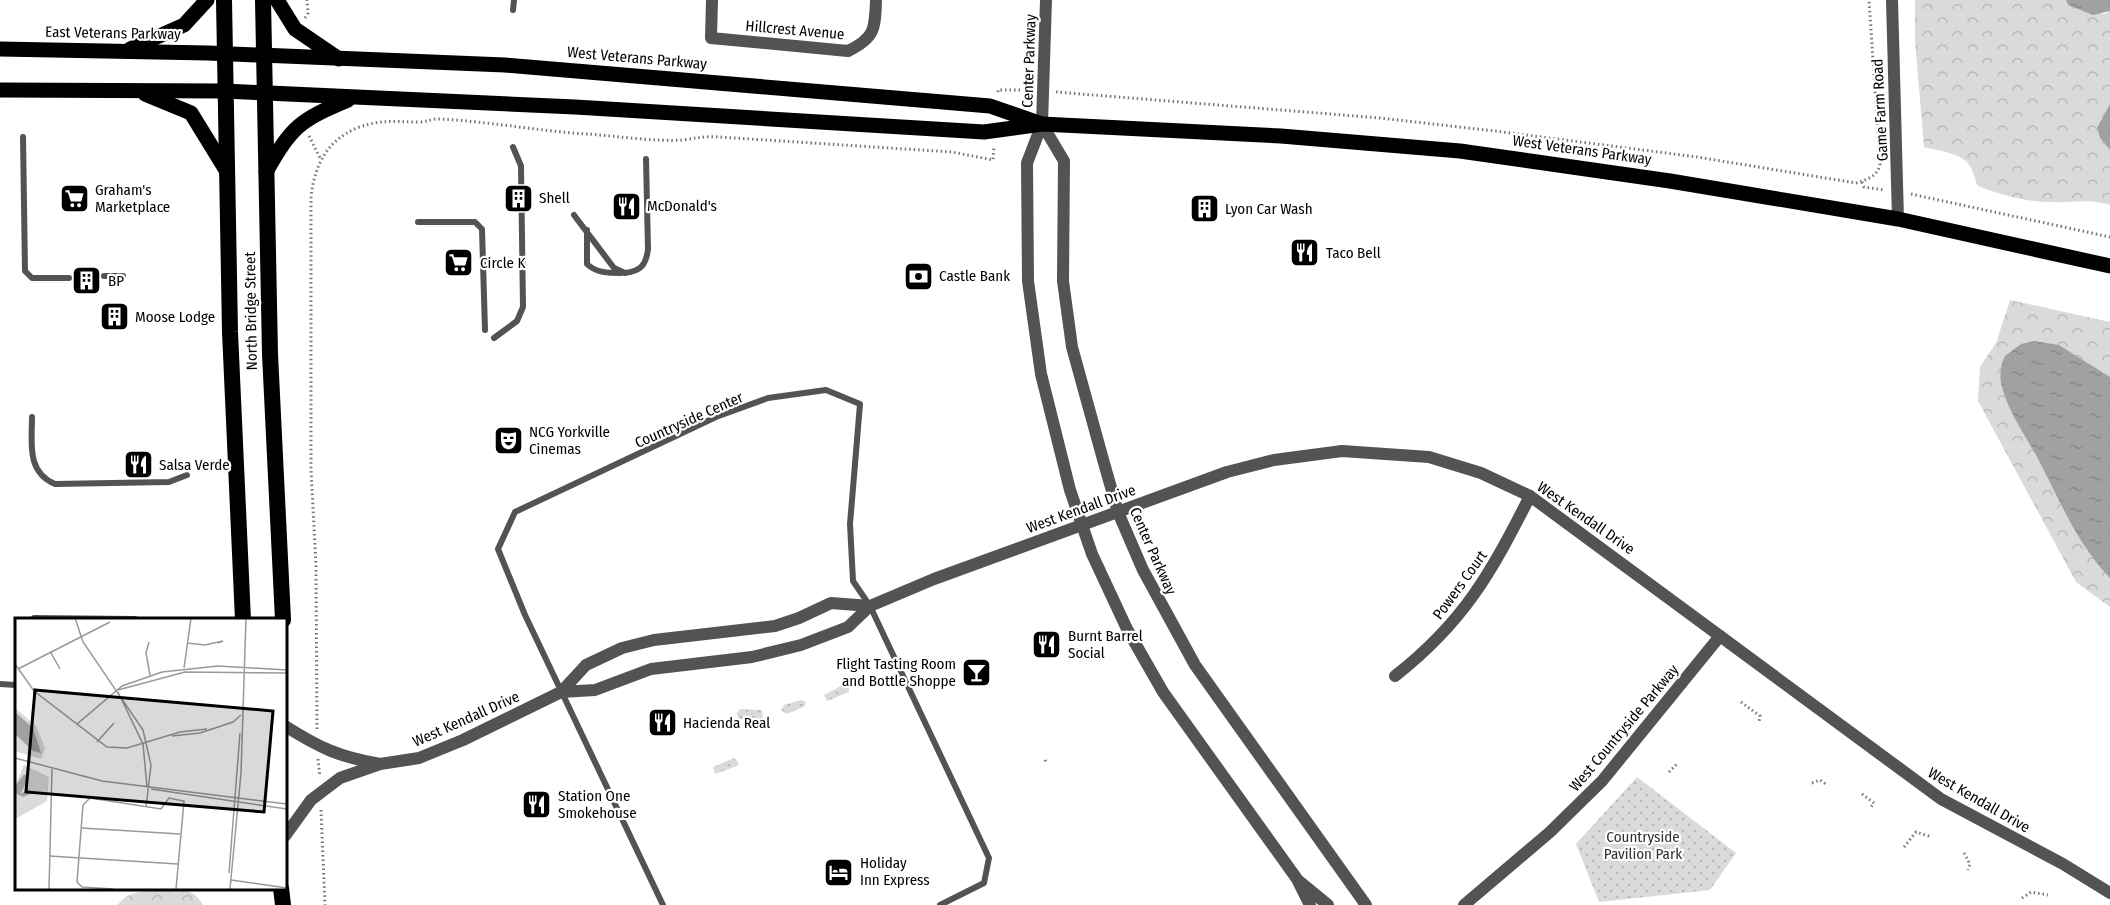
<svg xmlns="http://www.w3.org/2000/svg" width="2110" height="905" viewBox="0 0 2110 905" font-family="'Fira Sans Condensed',sans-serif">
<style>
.grass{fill:url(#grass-dots)}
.forest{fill:url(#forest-crowns)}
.water{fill:url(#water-ripples)}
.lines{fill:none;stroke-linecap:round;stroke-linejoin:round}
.path{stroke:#757575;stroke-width:3;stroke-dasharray:1.5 3;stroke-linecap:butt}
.service{stroke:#535353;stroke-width:6}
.minor{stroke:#535353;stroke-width:12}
.tertiary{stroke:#535353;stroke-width:12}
.primary{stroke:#000;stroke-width:15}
.trunk{stroke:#000;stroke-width:16}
.labels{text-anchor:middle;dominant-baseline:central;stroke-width:4.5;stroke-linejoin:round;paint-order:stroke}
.street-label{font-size:15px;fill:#000;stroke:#fff}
.poi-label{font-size:15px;fill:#000;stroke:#fff;text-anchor:start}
.park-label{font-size:15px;fill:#313131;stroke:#fff}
.inset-road{fill:none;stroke:#999;stroke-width:1.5}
.view{fill:#000;fill-opacity:0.15;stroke:#000;stroke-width:3}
.inset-edge{fill:none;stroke:#000;stroke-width:3}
</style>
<defs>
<pattern id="grass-dots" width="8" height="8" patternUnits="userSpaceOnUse" patternTransform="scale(1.5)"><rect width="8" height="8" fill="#dadada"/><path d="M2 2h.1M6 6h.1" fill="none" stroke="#b9b9b9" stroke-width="1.8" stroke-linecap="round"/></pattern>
<pattern id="forest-crowns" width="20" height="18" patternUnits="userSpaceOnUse" patternTransform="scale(1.5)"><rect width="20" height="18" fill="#dadada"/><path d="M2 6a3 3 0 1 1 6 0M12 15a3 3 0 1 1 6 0" fill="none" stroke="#b9b9b9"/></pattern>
<pattern id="water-ripples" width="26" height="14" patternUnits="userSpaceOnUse" patternTransform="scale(1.5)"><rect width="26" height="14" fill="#a1a1a1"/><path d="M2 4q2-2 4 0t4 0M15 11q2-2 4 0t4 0" fill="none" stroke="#898989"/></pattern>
</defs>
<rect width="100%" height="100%" fill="#fff"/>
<g class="grass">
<polygon points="841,686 849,688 849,692 827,701 824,695"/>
<polygon points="801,700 806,702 805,706 787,714 781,710 784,705"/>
<polygon points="740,709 762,710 763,718 755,723 752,717 738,720 737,713"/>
<polygon points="734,758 739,763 737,766 715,774 713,767"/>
<polygon points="1637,777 1736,853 1710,890 1599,902 1576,844"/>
</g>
<g class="forest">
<path d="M1915,0H2066L2069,5L2104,14L2110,11V104L2097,128L2100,138L2110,150V205C2087,198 2073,203 2050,202C2026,202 2001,195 1978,186C1975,180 1974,174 1971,168C1965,153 1938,151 1924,147L1915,41Z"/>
<polygon points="2010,300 2110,322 2110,607 2076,582 1978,401 1980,367 1996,343"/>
<path d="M144,890C167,891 191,882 203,905H117L127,896Z"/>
</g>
<g class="water">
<polygon points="2066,0 2110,0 2110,11 2093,15 2068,5"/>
<polygon points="2110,104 2110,150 2100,138 2097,128"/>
<path d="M2034,341L2059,345L2110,377V578C2075,541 2060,500 2037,457C2024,433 2009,413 2002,387C1999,376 2000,366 2005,356L2021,344Z"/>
</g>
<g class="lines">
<g class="path">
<polyline points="305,18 308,13 307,0"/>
<polyline points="998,92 998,90 1031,90"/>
<path d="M1056,92L1380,118L1495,131L1697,157L1856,183C1867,180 1877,176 1880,165L1869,0"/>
<polyline points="309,136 320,158"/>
<polyline points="1862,182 1864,187 1884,190"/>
<polyline points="1911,194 2110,237"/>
<polyline points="1741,702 1760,716 1759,722"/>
<path d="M317,729L316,566L311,469V196C315,166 326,141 357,128C380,119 396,122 419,122C426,122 431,119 437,119C488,121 537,131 587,134C616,136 656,142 683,140C696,138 706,136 719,137L952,152L993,160L994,147"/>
<polyline points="318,759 320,777"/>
<polyline points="1045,760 1047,764"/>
<polyline points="1669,772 1678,763"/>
<polyline points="1812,783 1820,780 1827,785"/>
<polyline points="1862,794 1874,803 1870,808"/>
<polyline points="321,810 325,905"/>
<polyline points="1904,847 1916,832 1932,837"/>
<polyline points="1964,853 1970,864 1968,870"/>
<polyline points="2022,898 2031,892 2048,895"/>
</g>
<g class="service">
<polyline points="513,10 514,0"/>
<polyline points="23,137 25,271 32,278 69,278"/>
<path d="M574,215L614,268L625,273C641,271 646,265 648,249L646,159"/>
<polyline points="418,222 475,222 482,229 485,330"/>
<path d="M587,230V264C596,273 609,273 621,273"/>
<polyline points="104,276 123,276"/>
<polyline points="494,338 517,321 523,307 521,166 513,147"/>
<path d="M32,417C32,442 26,472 55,484L169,482L187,475"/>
<polyline points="34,618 135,619"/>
<polyline points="0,684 16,685"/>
<polyline points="663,905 525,615 498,549 515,512 716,417 768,398 826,390 860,404 850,524 853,581 870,606 989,858 984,883 940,905"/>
</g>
<g class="minor">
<path d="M712,0L711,38L848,51C875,38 875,29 876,0"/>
<polyline points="1046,0 1042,124 1027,163 1028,281 1041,374 1070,490 1092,554 1127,629 1163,692 1297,879 1310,905"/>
<polyline points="1042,124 1064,161 1063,281 1072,347 1104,463 1118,512 1143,570 1195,665 1366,905"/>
<path d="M1395,676C1464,622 1491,573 1530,496"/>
<polyline points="561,692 595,690 651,669 752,657 801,645 848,627 870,606 934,579 1227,472 1274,460 1342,451 1429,457 1481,473 1530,496 1941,799 2063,864 2110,893"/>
<path d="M285,726C320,748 339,757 380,764"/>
<polyline points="285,836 311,800 340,778 380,764 419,758 463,740 561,692 586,665 622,648 654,640 775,626 799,618 831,603 870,606"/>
<polyline points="1300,882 1328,905"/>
<polyline points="1464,905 1550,832 1602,781 1720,636"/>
</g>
<polyline class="tertiary" points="1892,0 1898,219"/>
<g class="primary">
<polyline points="277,0 295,29 339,59"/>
<polyline points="0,49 208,53 505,65 990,106 1039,123"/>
<polyline points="130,49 184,25 207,0"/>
<polyline points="0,90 224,91 575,107 984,132 1042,124 1281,136 1460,151 1670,181 1898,219 2110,266"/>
<polyline points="145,94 191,113 226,170"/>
<path d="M266,172C292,126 300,120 348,100"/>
</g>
<g class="trunk">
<polyline points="224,0 230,332 243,620"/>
<polyline points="263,0 270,354 283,620"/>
<polyline points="281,888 283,905"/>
</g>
</g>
<defs>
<symbol id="building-square" viewBox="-11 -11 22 22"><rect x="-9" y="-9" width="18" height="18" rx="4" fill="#000" stroke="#fff"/><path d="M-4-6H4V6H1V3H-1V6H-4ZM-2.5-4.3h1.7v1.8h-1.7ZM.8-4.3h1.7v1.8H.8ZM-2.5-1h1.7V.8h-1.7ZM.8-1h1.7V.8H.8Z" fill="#fff"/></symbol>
<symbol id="supermarket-square" viewBox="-11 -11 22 22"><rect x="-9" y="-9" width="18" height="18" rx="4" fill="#000" stroke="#fff"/><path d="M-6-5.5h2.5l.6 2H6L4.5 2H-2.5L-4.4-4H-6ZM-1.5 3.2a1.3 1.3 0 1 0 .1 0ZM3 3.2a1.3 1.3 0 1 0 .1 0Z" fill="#fff"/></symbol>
<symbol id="restaurant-square" viewBox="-11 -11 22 22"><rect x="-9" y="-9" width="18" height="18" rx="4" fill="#000" stroke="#fff"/><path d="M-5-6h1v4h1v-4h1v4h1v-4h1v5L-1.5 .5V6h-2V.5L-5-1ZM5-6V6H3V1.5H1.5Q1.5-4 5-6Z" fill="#fff"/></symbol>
<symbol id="bank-square" viewBox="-11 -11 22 22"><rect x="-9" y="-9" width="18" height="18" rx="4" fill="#000" stroke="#fff"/><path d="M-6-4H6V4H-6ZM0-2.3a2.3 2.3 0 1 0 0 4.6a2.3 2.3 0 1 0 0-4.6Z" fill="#fff"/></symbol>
<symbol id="theatre-square" viewBox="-11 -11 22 22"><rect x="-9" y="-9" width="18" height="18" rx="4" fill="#000" stroke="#fff"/><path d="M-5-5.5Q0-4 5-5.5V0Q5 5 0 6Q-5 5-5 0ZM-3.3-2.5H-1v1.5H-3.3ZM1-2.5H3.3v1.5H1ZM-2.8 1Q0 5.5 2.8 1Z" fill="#fff"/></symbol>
<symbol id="bar-square" viewBox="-11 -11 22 22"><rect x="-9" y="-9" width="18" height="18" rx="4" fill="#000" stroke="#fff"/><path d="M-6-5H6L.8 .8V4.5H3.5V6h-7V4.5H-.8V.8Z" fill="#fff"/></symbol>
<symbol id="hotel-square" viewBox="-11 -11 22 22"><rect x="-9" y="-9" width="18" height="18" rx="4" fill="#000" stroke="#fff"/><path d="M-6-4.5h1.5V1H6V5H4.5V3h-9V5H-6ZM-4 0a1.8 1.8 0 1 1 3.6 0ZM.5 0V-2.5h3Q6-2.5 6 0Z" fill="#fff"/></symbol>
</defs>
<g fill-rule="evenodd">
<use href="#building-square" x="502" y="182" width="33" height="33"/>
<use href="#supermarket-square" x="58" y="182" width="33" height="33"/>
<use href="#restaurant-square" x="610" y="190" width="33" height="33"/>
<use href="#building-square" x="1188" y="192" width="33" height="33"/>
<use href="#restaurant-square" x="1288" y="236" width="33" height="33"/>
<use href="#supermarket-square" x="442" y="246" width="33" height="33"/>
<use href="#bank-square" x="902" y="260" width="33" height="33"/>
<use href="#building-square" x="70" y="264" width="33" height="33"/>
<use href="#building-square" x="98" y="300" width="33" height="33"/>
<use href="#theatre-square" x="492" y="424" width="33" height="33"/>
<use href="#restaurant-square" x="122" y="448" width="33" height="33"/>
<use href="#restaurant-square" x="1030" y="628" width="33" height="33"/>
<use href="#bar-square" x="960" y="656" width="33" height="33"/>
<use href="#restaurant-square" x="646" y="706" width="33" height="33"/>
<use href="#restaurant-square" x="520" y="788" width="33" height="33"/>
<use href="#hotel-square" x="822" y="856" width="33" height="33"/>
</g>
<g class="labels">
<g class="street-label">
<text transform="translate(795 30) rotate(5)">Hillcrest Avenue</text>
<text transform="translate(113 33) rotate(1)">East Veterans Parkway</text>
<text transform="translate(637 58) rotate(5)">West Veterans Parkway</text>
<text transform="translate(1029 61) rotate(-88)">Center Parkway</text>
<text transform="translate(1880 110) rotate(-93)">Game Farm Road</text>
<text transform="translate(1582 150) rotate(8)">West Veterans Parkway</text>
<text transform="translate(251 311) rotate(-91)">North Bridge Street</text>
<text transform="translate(689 420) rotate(-24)">Countryside Center</text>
<text transform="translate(1081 509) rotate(-20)">West Kendall Drive</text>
<text transform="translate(1586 518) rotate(35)">West Kendall Drive</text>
<text transform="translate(1153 551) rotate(66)">Center Parkway</text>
<text transform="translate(1460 585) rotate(-54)">Powers Court</text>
<text transform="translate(466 719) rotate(-24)">West Kendall Drive</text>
<text transform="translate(1624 728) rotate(-50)">West Countryside Parkway</text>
<text transform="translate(1979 800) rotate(30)">West Kendall Drive</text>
</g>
<g class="poi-label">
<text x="95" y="190">Graham's<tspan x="95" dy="17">Marketplace</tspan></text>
<text x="539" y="198">Shell</text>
<text x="647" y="206">McDonald's</text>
<text x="1225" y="209">Lyon Car Wash</text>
<text x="1326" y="253">Taco Bell</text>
<text x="480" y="263">Circle K</text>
<text x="939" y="276">Castle Bank</text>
<text x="108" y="281">BP</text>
<text x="135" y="317">Moose Lodge</text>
<text x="529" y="432">NCG Yorkville<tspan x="529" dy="17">Cinemas</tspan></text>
<text x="159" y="465">Salsa Verde</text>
<text x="1068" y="636">Burnt Barrel<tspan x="1068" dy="17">Social</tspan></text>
<text x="956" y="664" text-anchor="end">Flight Tasting Room<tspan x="956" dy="17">and Bottle Shoppe</tspan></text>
<text x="683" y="723">Hacienda Real</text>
<text x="558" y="796">Station One<tspan x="558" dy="17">Smokehouse</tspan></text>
<text x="860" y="863">Holiday<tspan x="860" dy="17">Inn Express</tspan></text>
</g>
<g class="park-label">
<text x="1643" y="837">Countryside<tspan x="1643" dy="17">Pavilion Park</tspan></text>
</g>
</g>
<g transform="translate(15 618)">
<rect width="272" height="272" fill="#fff"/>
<path d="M0,90L21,108L30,130L26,141L0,133ZM9,147L34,159L32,183L0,201V175L11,178V172L10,176L6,172L14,159L9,156L0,168Z" fill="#dadada"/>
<path d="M0,94L18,110L26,135L18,133L0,116ZM9,156L14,159L6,175L14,172L17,175L8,179L0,175V168Z" fill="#a1a1a1"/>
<path class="inset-road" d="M60,0L68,24L128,112L136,147L131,189M134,24L131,35L135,57M172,25L190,27L208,23L203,25M36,35L45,51M0,46L19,73L92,129L112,130L165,114L192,111M169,50L176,0M3,51L95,4M103,72L170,54L272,55M103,74L128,126L132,169M62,106L107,68L147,54L203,48L272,52M157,118L185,115L218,104L226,97M82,124L99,105M0,140L87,163L272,186M136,171L272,191M67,210L165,216M34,238L163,246M214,255L225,115M216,262L272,270M34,271L37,151M98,271L67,269L62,264L68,187L75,180L146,191L154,180L169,183L161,271M215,271L226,155L231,0"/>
<path class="view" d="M20,72L258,93L249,194L11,174Z"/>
<rect width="272" height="272" class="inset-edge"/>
</g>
</svg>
